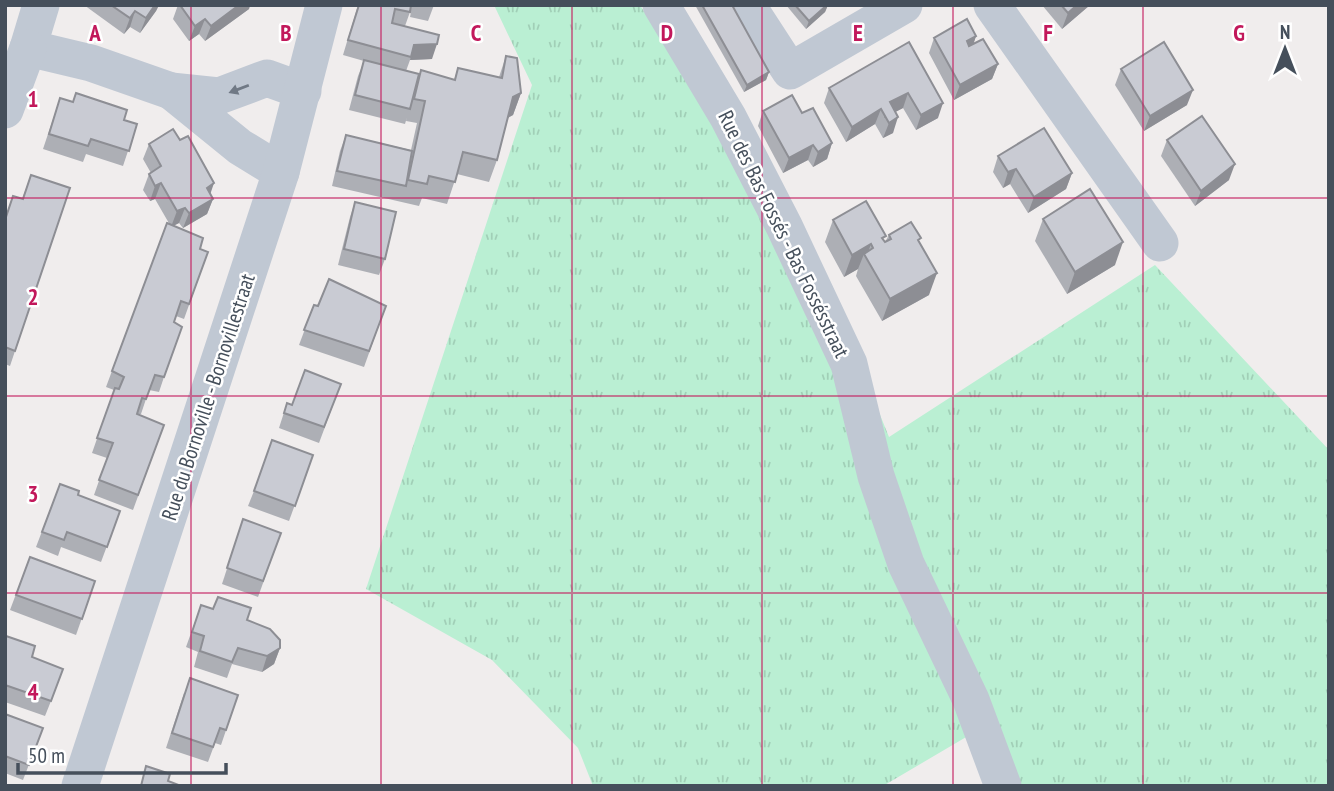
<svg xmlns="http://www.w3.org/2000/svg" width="1334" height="791" viewBox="0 0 1334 791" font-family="'PT Sans Narrow',sans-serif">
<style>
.grass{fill:url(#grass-tufts)}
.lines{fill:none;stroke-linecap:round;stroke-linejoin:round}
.minor{stroke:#c0c8d3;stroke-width:37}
.wall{fill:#adafb5}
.shaded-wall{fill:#8d8e94}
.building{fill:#c9cbd3;stroke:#8d8e94;stroke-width:2}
.oneway{fill:#707985}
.grid{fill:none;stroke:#c2185b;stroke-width:2;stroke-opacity:0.55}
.labels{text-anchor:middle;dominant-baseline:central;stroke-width:5;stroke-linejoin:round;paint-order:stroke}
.street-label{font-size:21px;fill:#454f5b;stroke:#fff}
.grid-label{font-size:23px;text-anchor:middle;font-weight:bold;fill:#c2185b;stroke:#fff;stroke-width:5;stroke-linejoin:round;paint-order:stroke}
</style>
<defs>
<pattern id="grass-tufts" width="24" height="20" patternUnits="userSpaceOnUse" patternTransform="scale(1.75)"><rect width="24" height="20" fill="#baefd3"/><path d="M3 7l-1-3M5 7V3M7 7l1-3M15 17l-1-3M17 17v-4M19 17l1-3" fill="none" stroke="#a1cfb7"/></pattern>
</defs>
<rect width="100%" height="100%" fill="#f0eded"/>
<polygon class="grass" points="494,5 640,5 746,172 855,353 889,437 1155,265 1329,450 1329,786 986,786 973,733 883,786 593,786 578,748 492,660 366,589 532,85"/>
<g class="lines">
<g class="minor">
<polyline points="41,5 28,48 91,63 171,91"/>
<polyline points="661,5 728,117 784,226 849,364 876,476 906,564 971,700 1003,786"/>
<polyline points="747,5 790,71 904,5"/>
<polyline points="992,5 1160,243"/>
<polyline points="5,110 28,48"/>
<polyline points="281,172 240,147 171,91 219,96 267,78 303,91"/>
<polyline points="80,786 281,172 324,5"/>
</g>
</g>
<g class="wall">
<polygon points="84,5 159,5 156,11 140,33 130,27 124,34"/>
<polygon points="178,5 250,5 249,9 205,41 199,34 189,41 173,19"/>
<polygon points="358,5 434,5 428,21 410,17 411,12 410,12 405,26 432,59 410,60 406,71 454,80 458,68 499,77 506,56 521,93 513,115 508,118 497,160 489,182 457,174 447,204 422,198 419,206 332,186 340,151 346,135 411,150 417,123 406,121 407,117 405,124 349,110 358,76 364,61 343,55"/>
<polygon points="695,5 732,5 769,72 766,80 744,92"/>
<polygon points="786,5 828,5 825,12 806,29"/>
<polygon points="1042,5 1090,5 1062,29"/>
<polygon points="976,36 973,44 998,64 992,79 954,100 929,53 934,38"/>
<polygon points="909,42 938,118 916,130 903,108 895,112 893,133 883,138 875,124 846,142 824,103 829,88"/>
<polygon points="1121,69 1187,105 1144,131 1115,85"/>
<polygon points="60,98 137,124 123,166 86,154 83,162 43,149"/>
<polygon points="763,111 802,113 832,143 827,159 813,167 808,160 783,173 758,126"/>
<polygon points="1167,140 1229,180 1195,206 1161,156"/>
<polygon points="149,144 210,194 213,199 207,214 183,228 179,223 173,226 200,249 208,252 184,319 176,316 174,322 164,377 159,392 149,390 141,414 137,414 164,425 133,510 94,495 107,458 92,453 114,390 106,387 167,223 170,225 155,199 150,201 143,190 149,174 151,173 143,159"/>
<polygon points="998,156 1072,173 1066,189 1028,213 1010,184 1003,188 993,172"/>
<polygon points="31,175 15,351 10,366 5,364 5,219 22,199"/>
<polygon points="355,202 385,259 379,275 338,265 350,217"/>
<polygon points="1043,219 1115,265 1067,294 1035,241"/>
<polygon points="833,220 884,241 885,242 889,235 919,242 929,295 882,321 856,276 858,269 844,277 825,242"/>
<polygon points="314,305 386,306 364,367 299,345"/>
<polygon points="341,384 319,443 279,428 287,403 292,405"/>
<polygon points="313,455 289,521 248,506 254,491"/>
<polygon points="60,484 78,495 120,511 101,562 61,547 58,556 36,547"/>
<polygon points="281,533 258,597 222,584 238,535"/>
<polygon points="30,557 95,581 76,635 10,610"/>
<polygon points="201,605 247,620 280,648 274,664 262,672 232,664 227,678 194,667 198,652 186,647"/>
<polygon points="5,638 32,657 51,701 45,716 5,702"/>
<polygon points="184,693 238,695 221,745 215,743 208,762 166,748"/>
<polygon points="5,714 43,728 23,780 5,773"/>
</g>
<g class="shaded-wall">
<polygon points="155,5 159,5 156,11 140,33 146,18"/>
<polygon points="239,5 250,5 249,9 205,41 211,26"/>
<polygon points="827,5 828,5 825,12 806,29 809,21"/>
<polygon points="1077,5 1090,5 1062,29 1068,13"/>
<polygon points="135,11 130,27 124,34 130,18"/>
<polygon points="205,19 199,34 189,41 195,26"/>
<polygon points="976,36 971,52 967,41"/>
<polygon points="437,44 432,59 410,60 414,45"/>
<polygon points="998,64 992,79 954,100 960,85"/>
<polygon points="769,72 766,80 744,92 747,85"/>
<polygon points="1193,90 1187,105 1144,131 1150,116"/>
<polygon points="521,93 513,115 505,119 513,97"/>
<polygon points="908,93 903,108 884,118 890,102"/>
<polygon points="943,103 938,118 916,130 921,115"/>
<polygon points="881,109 875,124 846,142 852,127"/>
<polygon points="898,117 893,133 883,138 889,123"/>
<polygon points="832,143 827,159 813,167 818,152"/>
<polygon points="813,145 808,160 783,173 789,158"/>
<polygon points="1235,164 1229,180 1195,206 1201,191"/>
<polygon points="1016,169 1010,184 1003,188 1008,172"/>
<polygon points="1072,173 1066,189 1028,213 1034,197"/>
<polygon points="161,183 155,199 150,201 155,186"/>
<polygon points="214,183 209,198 207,188"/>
<polygon points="213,199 207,214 183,228 189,213"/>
<polygon points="185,208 179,223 171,227 177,211"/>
<polygon points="1123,242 1115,265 1067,294 1075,272"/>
<polygon points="871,244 866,258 864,254 858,269 844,277 852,255"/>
<polygon points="937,273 929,295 882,321 890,299"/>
<polygon points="280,648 274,664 262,672 267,656"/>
</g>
<g class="building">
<polygon points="111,5 155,5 146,18 135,11 130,18"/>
<polygon points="180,5 239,5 211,26 205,19 195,26"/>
<polygon points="359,5 411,5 410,12 395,9 392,23 439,35 437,44 414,45 411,57 348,40"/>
<polygon points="702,5 732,5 769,72 747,85"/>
<polygon points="795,5 827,5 809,21"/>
<polygon points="1061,5 1077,5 1068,13"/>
<polygon points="967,19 976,36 967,41 969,46 983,39 998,64 960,85 934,38"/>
<polygon points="909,42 943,103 921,115 908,93 890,102 898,117 889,123 881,109 852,127 829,88"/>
<polygon points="1164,42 1193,90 1150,116 1121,69"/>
<polygon points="506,56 517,58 521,93 513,97 497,160 463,152 455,182 429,176 427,184 408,180 425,101 414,99 421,70 455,80 458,68 502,78"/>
<polygon points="364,60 419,74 410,109 355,95"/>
<polygon points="76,93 127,110 124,120 137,124 129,151 91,139 88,146 49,134 60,98 73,102"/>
<polygon points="792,95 802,113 813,108 832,143 818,152 813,145 789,158 763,111"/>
<polygon points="1202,116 1235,164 1201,191 1167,140"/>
<polygon points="1044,128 1072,173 1034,197 1016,169 1008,172 998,156"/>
<polygon points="173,129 180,140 188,136 214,183 207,188 213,199 189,213 185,208 177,211 161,183 155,186 149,174 161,166 149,144"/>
<polygon points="346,135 412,151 406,186 337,171"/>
<polygon points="31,175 70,188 15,351 5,347 5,220 13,196 23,199"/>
<polygon points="1090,189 1123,242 1075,272 1043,219"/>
<polygon points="866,201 886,236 882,238 885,242 891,239 889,235 911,222 921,238 918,240 937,273 890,299 864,254 873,248 871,244 852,255 833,220"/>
<polygon points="355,202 396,212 385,259 344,249"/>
<polygon points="167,223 203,238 200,249 208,252 189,304 181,301 174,322 182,327 164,377 155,375 146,399 142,398 137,414 164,425 138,495 99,480 113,443 97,438 115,388 119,389 124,377 112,371"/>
<polygon points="329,279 386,306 369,351 304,330 314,305 318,306"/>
<polygon points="305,370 341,384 324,427 284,413 287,403 292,405"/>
<polygon points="272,440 313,455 295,506 254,491"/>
<polygon points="60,484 79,491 78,495 120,511 107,547 67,532 64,540 42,532"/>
<polygon points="243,519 281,533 263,581 227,568"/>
<polygon points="30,557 95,581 82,619 16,595"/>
<polygon points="218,597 251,608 247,620 270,629 280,640 280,648 267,656 238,648 232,662 200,651 204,636 192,632 201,605 213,609"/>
<polygon points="6,636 35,646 32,657 63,669 51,701 5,685"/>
<polygon points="190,678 238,695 226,730 220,728 213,747 172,733"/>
<polygon points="5,714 43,728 29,765 5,756"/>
<polygon points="146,766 170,774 168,781 181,786 141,786"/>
</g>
<defs><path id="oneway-solid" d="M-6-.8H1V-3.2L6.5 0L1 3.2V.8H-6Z" transform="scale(1.75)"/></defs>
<use class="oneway" href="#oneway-solid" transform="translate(239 89) rotate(159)"/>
<path class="grid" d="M191,5V786M381,5V786M572,5V786M762,5V786M953,5V786M1143,5V786M5,198H1329M5,396H1329M5,593H1329"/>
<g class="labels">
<g class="street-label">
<text transform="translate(784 234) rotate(64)">Rue des Bas Fossés - Bas Fossésstraat</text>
<text transform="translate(208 397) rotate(-72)">Rue du Bornoville - Bornovillestraat</text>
</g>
</g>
<g class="grid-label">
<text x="95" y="41">A</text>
<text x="286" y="41">B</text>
<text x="476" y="41">C</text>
<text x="667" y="41">D</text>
<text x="858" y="41">E</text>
<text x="1048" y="41">F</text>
<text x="1239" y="41">G</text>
<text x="33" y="107">1</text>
<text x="33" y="305">2</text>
<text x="33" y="502">3</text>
<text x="33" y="700">4</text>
</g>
<rect width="1334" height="791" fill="none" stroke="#454f5b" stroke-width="14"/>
<g transform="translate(1285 49)" stroke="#ffffff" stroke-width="5" paint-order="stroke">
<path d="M0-5L12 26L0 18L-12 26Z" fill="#454f5b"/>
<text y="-10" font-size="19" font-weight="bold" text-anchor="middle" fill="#454f5b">N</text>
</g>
<path d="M18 763v10h208v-10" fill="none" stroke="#454f5b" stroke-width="3.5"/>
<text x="28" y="763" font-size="21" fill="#454f5b" stroke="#ffffff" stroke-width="5" paint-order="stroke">50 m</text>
</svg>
